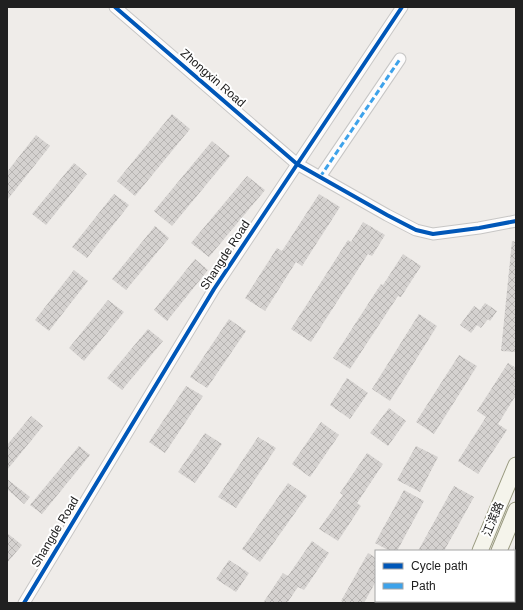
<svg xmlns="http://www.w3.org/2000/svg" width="523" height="610" viewBox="0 0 523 610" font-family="Arial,'Noto Sans SC',sans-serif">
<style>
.residential{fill:#dedcda}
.building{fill:url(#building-cross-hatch)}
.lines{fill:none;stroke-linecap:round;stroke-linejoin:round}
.street-casing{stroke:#c7c6c5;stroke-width:13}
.secondary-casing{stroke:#999a7f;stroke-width:17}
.street{stroke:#fdfcfc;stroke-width:11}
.secondary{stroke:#f5f4eb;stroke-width:15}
.quiet{stroke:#3da2ea;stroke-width:3;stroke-dasharray:6 3;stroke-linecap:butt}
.cycleway-casing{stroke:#fff;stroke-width:6}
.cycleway{stroke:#0057b8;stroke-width:4}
.labels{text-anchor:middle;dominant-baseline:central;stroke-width:4;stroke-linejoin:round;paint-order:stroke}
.street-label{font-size:12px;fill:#202020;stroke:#fff}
</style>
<defs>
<pattern id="building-cross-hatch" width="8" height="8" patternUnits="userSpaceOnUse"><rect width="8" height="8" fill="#d5d2d0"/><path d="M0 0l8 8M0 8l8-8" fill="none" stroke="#b7b4b2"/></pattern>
</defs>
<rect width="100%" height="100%" fill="#efece9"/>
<polygon class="residential" points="516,543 516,603 486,603 487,601 514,601 514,551 512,551"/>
<g class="building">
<polygon points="172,114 190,129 135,196 117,181"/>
<polygon points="36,135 50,146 8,199 7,198 7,172"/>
<polygon points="212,141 230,156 172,226 154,211"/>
<polygon points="74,163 87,174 46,225 32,214"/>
<polygon points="247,176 265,190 209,257 191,243"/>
<polygon points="114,194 129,205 87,258 72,247"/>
<polygon points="319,194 340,207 302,266 296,262 265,311 245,298 277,248 282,251"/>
<polygon points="363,222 385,235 372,256 368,254 311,342 291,329 348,240 351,242"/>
<polygon points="155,226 169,238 126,290 112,279"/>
<polygon points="512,241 516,242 516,352 501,351"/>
<polygon points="403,254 421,266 401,297 398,296 350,369 333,358 381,284 383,285"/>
<polygon points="195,259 208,270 167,321 154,310"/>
<polygon points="74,270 88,281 49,331 35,320"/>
<polygon points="108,300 124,312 84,361 69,348"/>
<polygon points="485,303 497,311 490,321 488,319 481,328 477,325 471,333 460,325 474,306 480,310"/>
<polygon points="419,314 437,326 390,401 372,389"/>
<polygon points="229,319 246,331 207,388 190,377"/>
<polygon points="148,329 163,341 122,390 107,378"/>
<polygon points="459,355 477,366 434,434 416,422"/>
<polygon points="508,363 516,368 516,395 498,424 507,430 478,474 458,461 486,417 477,411"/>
<polygon points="347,378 368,393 350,419 330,405"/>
<polygon points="186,386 203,396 165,453 149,442"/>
<polygon points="389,408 406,421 388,446 370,433"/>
<polygon points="31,416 43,426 7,470 7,445"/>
<polygon points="321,422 339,435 310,477 292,464"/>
<polygon points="205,433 222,444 195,483 178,472"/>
<polygon points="258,437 276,448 236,508 218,497"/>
<polygon points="79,446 90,455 42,514 30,505"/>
<polygon points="416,446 438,457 420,492 397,480"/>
<polygon points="367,453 383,464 357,503 361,506 338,541 319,529 343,495 340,493"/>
<polygon points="7,479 30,497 24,504 7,489"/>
<polygon points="288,483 307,496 260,562 242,549"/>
<polygon points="454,486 474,497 444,551 418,551"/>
<polygon points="404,490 424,501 397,551 390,551 375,543"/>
<polygon points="7,533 22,545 7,563"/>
<polygon points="312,541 329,553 304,590 298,587 287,603 263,603 283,573 288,576"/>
<polygon points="368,553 376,558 376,581 364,603 345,603 341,601"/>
<polygon points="229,560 249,573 236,592 216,579"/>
<polygon points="391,601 418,601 417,603 390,603"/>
</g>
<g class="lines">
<defs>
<g id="street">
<polyline points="115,7 297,164 387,215 416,230 433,234 479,228 516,221"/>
<polyline points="320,177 400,59"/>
<polyline points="24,603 214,289 402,7"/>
</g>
<g id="secondary">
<polyline points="480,551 516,465"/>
<polyline points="499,551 516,510"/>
<polyline points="454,603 455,601"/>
<polyline points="473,603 474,601"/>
</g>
</defs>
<use href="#street" class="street-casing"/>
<use href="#secondary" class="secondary-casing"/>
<use href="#street" class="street"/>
<use href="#secondary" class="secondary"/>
<polyline class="quiet" points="320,177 400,59"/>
<defs>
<g id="cycleway">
<polyline points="115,7 297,164 387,215 416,230 433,234 479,228 516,221"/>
<polyline points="24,603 214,289 402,7"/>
</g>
</defs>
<use href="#cycleway" class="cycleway-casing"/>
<use href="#cycleway" class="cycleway"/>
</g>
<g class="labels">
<g class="street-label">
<text transform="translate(213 78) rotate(41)">Zhongxin Road</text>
<text transform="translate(225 255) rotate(-57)">Shangde Road</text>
<text transform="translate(493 519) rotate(-67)">江滨路</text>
<text transform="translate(55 532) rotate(-59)">Shangde Road</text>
</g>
</g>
<rect width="523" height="610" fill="none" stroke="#202020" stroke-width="16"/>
<rect x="375" y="550" width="140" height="52" fill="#ffffff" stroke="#a6a6a6"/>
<rect x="383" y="563" width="20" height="6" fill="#0057b8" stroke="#a6a6a6"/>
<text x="411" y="570" font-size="12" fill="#202020">Cycle path</text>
<rect x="383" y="583" width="20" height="6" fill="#3da2ea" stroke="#a6a6a6"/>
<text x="411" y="590" font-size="12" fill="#202020">Path</text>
</svg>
